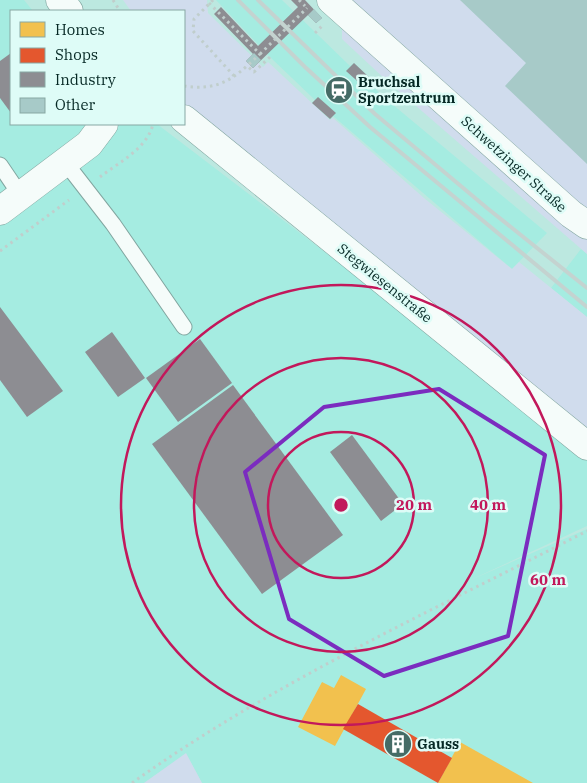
<svg xmlns="http://www.w3.org/2000/svg" width="587" height="783" viewBox="0 0 587 783" font-family="'IBM Plex Serif',serif">
<style>
.built{fill:#a5ece1}
.green{fill:#d0dced}
.homes{fill:#f2c14e}
.shops{fill:#e4572e}
.industry{fill:#8d8d92}
.building{fill:#a7cac8}
.lines{fill:none;stroke-linecap:round;stroke-linejoin:round}
.service-casing{stroke:#82a6a0;stroke-width:17}
.minor-casing{stroke:#82a6a0;stroke-width:29}
.path{stroke:#c0cecc;stroke-width:3;stroke-dasharray:2.5 4;stroke-linecap:butt}
.service{stroke:#f5fcfa;stroke-width:15}
.minor{stroke:#f5fcfa;stroke-width:28}
.rail{stroke:#c4d3d0;stroke-width:4}
.path-bridge{stroke:#c0cecc;stroke-width:3;stroke-dasharray:2.5 4;stroke-linecap:butt}
.marked{fill:none;stroke:#7b2cbf;stroke-width:4;stroke-linejoin:round}
.ring{fill:none;stroke:#c2185b;stroke-width:2.5}
.labels{text-anchor:middle;dominant-baseline:central;stroke-width:5;stroke-linejoin:round;paint-order:stroke}
.poi-label{font-size:14px;font-weight:bold;fill:#052824;stroke:#defcf7;text-anchor:start}
.street-label{font-size:14px;fill:#052824;stroke:#defcf7}
.centre{fill:#c2185b;stroke:#defcf7;stroke-width:2.5}
.ring-label{font-size:15px;text-anchor:middle;font-weight:bold;fill:#c2185b;stroke:#defcf7;stroke-width:5;stroke-linejoin:round;paint-order:stroke}
</style>
<rect width="100%" height="100%" fill="#bce8e0"/>
<g class="built">
<polygon points="0,0 24,0 33,11 11,11 11,124 157,124 587,452 587,526 466,582 587,529 587,783 202,783 186,754 144,783 0,783"/>
<polygon points="216,0 282,0 350,66 354,63 371,79 369,83 386,99 547,233 512,269 333,116 330,119 312,103 315,100 270,57"/>
<polygon points="581,249 587,254 587,317 551,288"/>
</g>
<g class="green">
<polygon points="123,0 207,0 208,13 263,67 268,62 330,120 333,118 424,198 512,269 519,262 587,317 587,433 184,104 184,11 131,11"/>
<polygon points="342,0 587,0 587,254 386,80 342,39"/>
<polygon points="186,753 202,783 144,783"/>
</g>
<g class="homes">
<polygon points="341,675 366,689 335,746 298,727 322,682 334,688"/>
<polygon points="460,742 533,783 438,783"/>
</g>
<polygon class="shops" points="358,704 452,758 438,783 343,729"/>
<g class="industry">
<polygon points="291,0 305,0 322,18 316,23 308,15 253,68 246,61 253,54 214,14 221,7 258,46 298,7"/>
<polygon points="11,53 11,113 0,98 0,61"/>
<polygon points="354,63 371,79 364,87 346,71"/>
<polygon points="318,97 336,113 330,119 312,103"/>
<polygon points="0,307 63,391 27,417 0,380"/>
<polygon points="112,332 145,378 118,397 85,352"/>
<polygon points="200,339 232,383 178,422 146,378"/>
<polygon points="233,385 343,535 262,594 152,444"/>
<polygon points="352,435 403,504 381,521 330,452"/>
</g>
<g class="building">
<polygon points="460,0 587,0 587,164 505,86 526,63"/>
<polygon points="314,9 322,18 316,23 308,15"/>
<polygon points="254,53 261,60 253,68 246,61"/>
</g>
<g class="lines">
<defs>
<g id="service">
<polyline points="65,162 113,224 184,327"/>
<polyline points="0,165 21,196"/>
</g>
<g id="minor">
<polyline points="60,0 69,11"/>
<polyline points="331,0 571,214 587,225"/>
<polyline points="184,119 587,446"/>
<polyline points="0,211 89,144 104,124"/>
</g>
</defs>
<use href="#service" class="service-casing"/>
<use href="#minor" class="minor-casing"/>
<g class="path">
<polyline points="113,0 120,11"/>
<polyline points="213,0 194,19 193,31 235,77"/>
<polyline points="299,0 305,6"/>
<polyline points="209,3 260,54 247,66"/>
<polyline points="315,33 322,26"/>
<path d="M184,86C211,90 227,84 247,66L254,72L270,57"/>
<path d="M100,177C119,162 147,149 153,124"/>
<polyline points="0,251 69,200"/>
<path d="M132,783C272,683 434,610 587,531"/>
</g>
<use href="#service" class="service"/>
<use href="#minor" class="minor"/>
<g class="rail">
<polyline points="238,0 305,67 370,127 587,307"/>
<polyline points="258,0 375,114 487,208 587,288"/>
</g>
<polyline class="path-bridge" points="260,54 307,8"/>
</g>
<path class="marked" d="M439,389L545,455L508,636L384,676L289,619L245,472L324,407Z"/>
<g class="ring">
<circle cx="341" cy="505" r="73"/>
<circle cx="341" cy="505" r="147"/>
<circle cx="341" cy="505" r="220"/>
</g>
<defs>
<symbol id="station-disc" viewBox="-11 -11 22 22"><circle r="9.5" fill="#456b66" stroke="#defcf7"/><path d="M-3-6H3Q5-6 5-4V2Q5 4 3 4L4.5 6H3L1.5 4h-3L-3 6H-4.5L-3 4Q-5 4-5 2V-4Q-5-6-3-6ZM-3.5-4v3h7v-3ZM-3.5 1v1.5H-2V1ZM2 1v1.5H3.5V1Z" fill="#fff"/></symbol>
<symbol id="building-disc" viewBox="-11 -11 22 22"><circle r="9.5" fill="#456b66" stroke="#defcf7"/><path d="M-4-6H4V6H1V3H-1V6H-4ZM-2.5-4.3h1.7v1.8h-1.7ZM.8-4.3h1.7v1.8H.8ZM-2.5-1h1.7V.8h-1.7ZM.8-1h1.7V.8H.8Z" fill="#fff"/></symbol>
</defs>
<g fill-rule="evenodd">
<use href="#station-disc" x="323" y="74" width="32" height="32"/>
<use href="#building-disc" x="382" y="728" width="32" height="32"/>
</g>
<g class="labels">
<g class="poi-label">
<text x="358" y="82">Bruchsal<tspan x="358" dy="16">Sportzentrum</tspan></text>
<text x="417" y="744">Gauss</text>
</g>
<g class="street-label">
<text transform="translate(514 164) rotate(42)">Schwetzinger Straße</text>
<text transform="translate(385 283) rotate(39)">Stegwiesenstraße</text>
</g>
</g>
<circle cx="341" cy="505" r="8" class="centre"/>
<g class="ring-label">
<text x="414" y="510">20 m</text>
<text x="488" y="510">40 m</text>
<text x="548" y="585">60 m</text>
</g>
<rect x="10" y="10" width="175" height="115" fill="#defcf7" stroke="#87a7a3"/>
<rect x="20" y="22" width="25" height="15" fill="#f2c14e" stroke="#87a7a3"/>
<text x="55" y="35" font-size="15" fill="#052824">Homes</text>
<rect x="20" y="48" width="25" height="15" fill="#e4572e" stroke="#87a7a3"/>
<text x="55" y="60" font-size="15" fill="#052824">Shops</text>
<rect x="20" y="72" width="25" height="15" fill="#8d8d92" stroke="#87a7a3"/>
<text x="55" y="85" font-size="15" fill="#052824">Industry</text>
<rect x="20" y="98" width="25" height="15" fill="#a7cac8" stroke="#87a7a3"/>
<text x="55" y="110" font-size="15" fill="#052824">Other</text>
</svg>
